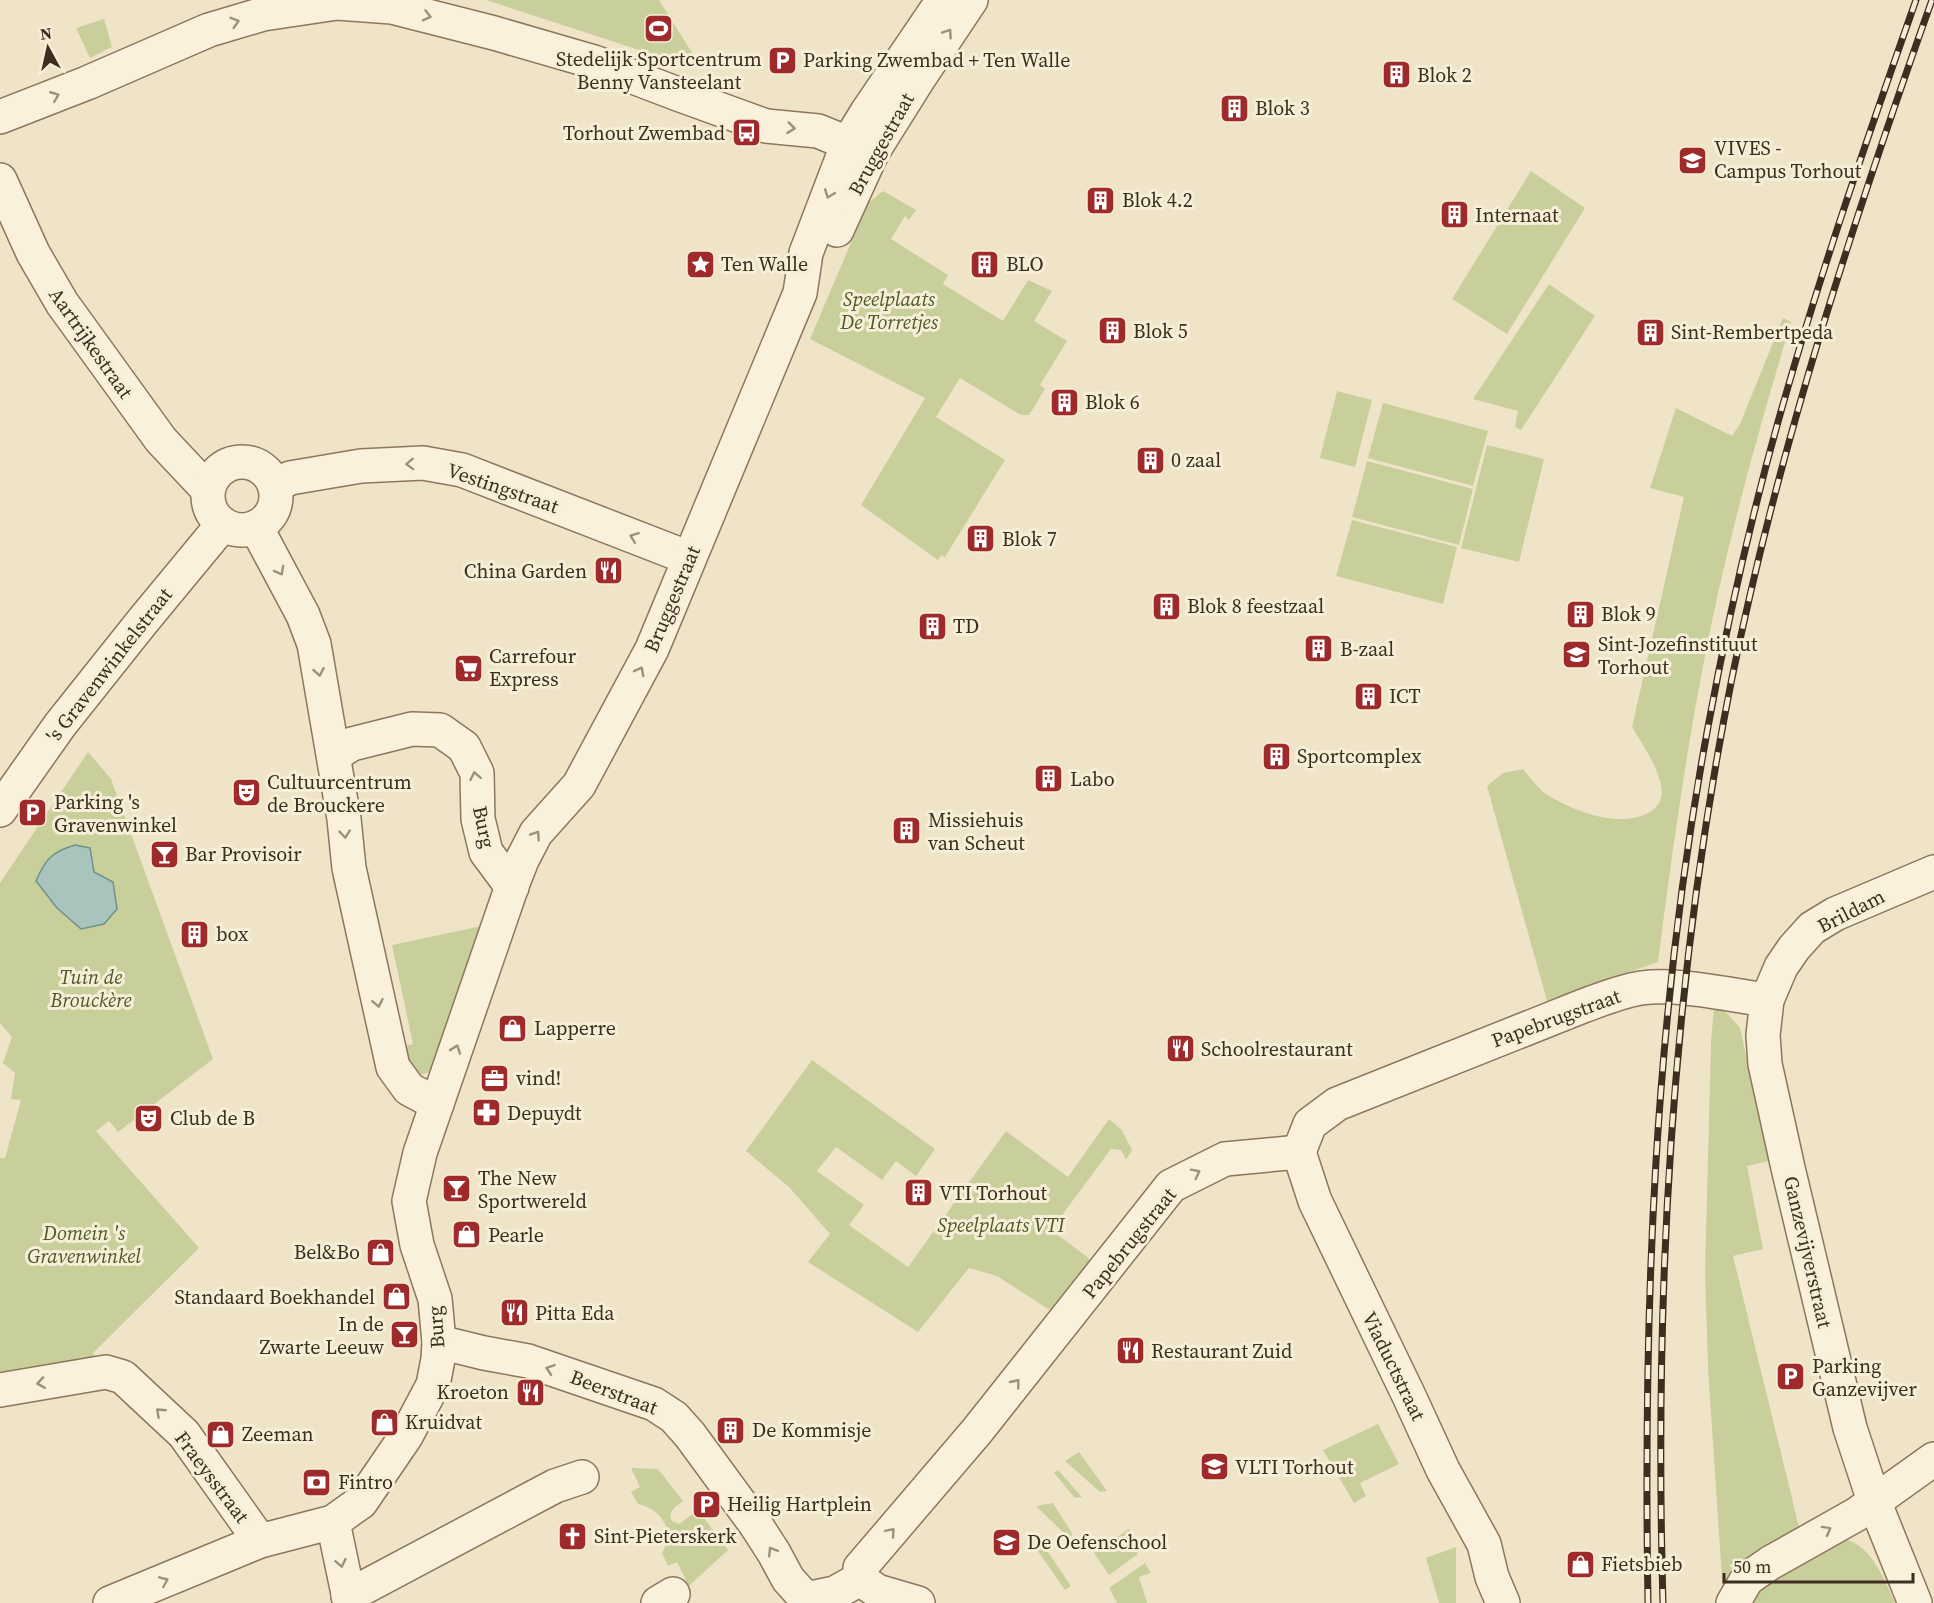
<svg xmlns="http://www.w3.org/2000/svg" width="1934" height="1603" viewBox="0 0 1934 1603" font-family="'Source Serif 4',serif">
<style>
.green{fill:#c9cf9b}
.water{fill:#a9c4bc;stroke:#6f938a;stroke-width:1.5}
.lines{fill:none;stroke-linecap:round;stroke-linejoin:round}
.minor-casing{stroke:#8d765c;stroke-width:36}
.minor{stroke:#faf1dc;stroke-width:33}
.rail-casing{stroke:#3d2e20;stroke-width:7}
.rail{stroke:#f7eed8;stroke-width:4.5;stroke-dasharray:14;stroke-linecap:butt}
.oneway{stroke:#9c907e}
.labels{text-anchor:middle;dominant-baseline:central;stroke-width:6;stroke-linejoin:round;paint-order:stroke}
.poi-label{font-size:20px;fill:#3d2e20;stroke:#f7eed8;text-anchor:start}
.street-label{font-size:20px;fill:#3d2e20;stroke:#f7eed8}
.park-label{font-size:20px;font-style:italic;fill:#4d5a26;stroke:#f7eed8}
</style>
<rect width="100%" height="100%" fill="#f0e4c8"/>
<g class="green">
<polygon points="486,0 659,0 701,67 690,63 679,63"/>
<polygon points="104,19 112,47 90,58 76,28"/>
<polygon points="1531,171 1585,208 1507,334 1452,299"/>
<polygon points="883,191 916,210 909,220 905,216 891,239 948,275 943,284 1003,321 1028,280 1052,291 1034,321 1067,341 1040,385 1045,389 1029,415 1021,415 960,378 936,417 1005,460 945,557 941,555 938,560 861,505 925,398 810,339 868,203"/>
<polygon points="1549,284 1595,316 1521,430 1515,427 1518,411 1473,399"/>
<path d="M1783,318L1791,322C1767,402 1744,482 1725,563C1694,694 1675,829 1658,962L1547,1001L1487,786L1503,773L1523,769C1531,778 1539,790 1549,796C1577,812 1619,829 1650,812C1654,809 1660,804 1661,798C1666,778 1642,744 1632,727L1684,497L1650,488L1676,408L1732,436L1740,424Z"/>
<polygon points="1337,391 1372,400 1355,467 1320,458"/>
<polygon points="1383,403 1488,431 1473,486 1368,458"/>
<polygon points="1487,445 1544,459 1519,562 1461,548"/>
<polygon points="1367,461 1473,489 1459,545 1352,517"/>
<polygon points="1352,520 1457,547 1443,604 1336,576"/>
<polygon points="88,752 111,779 213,1059 118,1132 109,1121 96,1131 199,1248 93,1353 100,1365 0,1378 0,1158 5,1158 21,1100 11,1099 15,1073 3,1063 12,1037 0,1023 0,883"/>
<path d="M482,926L440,1063C430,1073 424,1077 409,1073L397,1048L413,1044L392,945Z"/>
<polygon points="1714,1006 1728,1014 1740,1028 1769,1161 1747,1166 1763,1249 1733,1256 1800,1531 1777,1539 1741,1568 1723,1593 1708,1368 1705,1273 1711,1042"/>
<polygon points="812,1060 935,1149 916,1176 896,1161 882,1180 836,1147 817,1171 864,1205 849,1225 908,1267 1006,1131 1068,1177 1109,1119 1122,1130 1132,1150 1126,1160 1121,1150 1111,1149 1051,1230 1090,1259 1065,1307 1048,1309 997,1276 969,1268 918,1332 808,1262 830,1234 789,1187 746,1151"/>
<polygon points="1378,1424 1399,1464 1360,1483 1366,1496 1354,1503 1323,1450"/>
<polygon points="1079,1452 1107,1491 1100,1492 1065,1461"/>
<path d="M631,1468L658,1469L683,1501C676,1507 667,1511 672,1521L679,1524L698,1510L728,1550L679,1595L657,1594L686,1580L677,1562L668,1566L662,1553C676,1530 661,1509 638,1504L631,1492L640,1487Z"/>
<polygon points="1058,1470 1082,1497 1075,1498 1054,1473"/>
<polygon points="1053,1503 1072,1533 1071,1540 1036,1506"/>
<polygon points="1129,1529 1138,1544 1133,1547 1138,1554 1109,1575 1094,1553"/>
<polygon points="1037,1536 1071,1586 1065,1590 1031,1541"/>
<path d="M1837,1538C1870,1540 1883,1577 1895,1603H1754L1764,1582Z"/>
<polygon points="1456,1547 1456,1603 1439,1603 1426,1558"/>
<polygon points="1145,1563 1151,1573 1139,1577 1147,1603 1117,1603 1109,1588"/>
</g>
<path class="water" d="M75,845L90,848L94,872L113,882L117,909L104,924L81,929L57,908L36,881C45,860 51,852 75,845Z"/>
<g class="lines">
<defs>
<g id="minor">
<polyline points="0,117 87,83 209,30 263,14 337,3 392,7 494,33 594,62 675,93 766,126 818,131 872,153"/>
<polyline points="0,180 33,253 62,303 161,440 208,490"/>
<polyline points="837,230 872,153 919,78 971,0"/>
<circle cx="242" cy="496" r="34"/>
<polyline points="275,486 290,478 361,466 423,463 462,470 689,558"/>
<polyline points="256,527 303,615 314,644 344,819 349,868 393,1067 409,1089 437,1104"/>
<polyline points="334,755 352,744 412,729 440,730 464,747 477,773 478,819 486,852 512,887"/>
<polyline points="0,810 60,725 142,622 223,524"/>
<path d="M1299,1152L1310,1124L1337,1104L1583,1006C1602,999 1622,991 1641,988C1681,983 1727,995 1767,1000"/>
<polyline points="1299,1152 1315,1201 1409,1396 1443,1470 1484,1544 1492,1577 1503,1603"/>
<polyline points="439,1342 484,1353 528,1361 654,1404 674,1417 690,1435 756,1525 774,1553 788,1579 806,1599 835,1593 860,1579"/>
<polyline points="0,1390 106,1372 123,1377 184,1434 260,1541"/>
<polyline points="333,1522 350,1603"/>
<polyline points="860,1579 860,1568 977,1431 1171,1186 1225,1159 1299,1152"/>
<polyline points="860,1579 877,1591 918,1603"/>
<polyline points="348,1596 555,1486 582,1477"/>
<polyline points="110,1603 260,1541 333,1522 361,1502 406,1436 433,1385 438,1359 439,1342 435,1299 417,1245 409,1201 420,1153 513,883 522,860 536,833 579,785 652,649 800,293 806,253 848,143 867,112 943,0"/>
<polyline points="658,1603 673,1594"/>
<polyline points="1733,1603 1747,1579 1770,1563 1857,1514 1934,1459"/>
<polyline points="1915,1603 1874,1501 1850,1428 1788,1168 1765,1064 1763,1035 1767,1000 1781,967 1794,948 1812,928 1835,914 1934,872"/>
</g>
</defs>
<use href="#minor" class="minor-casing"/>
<use href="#minor" class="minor"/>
<defs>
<g id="rail">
<path d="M1648,1603C1643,1310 1654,1016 1708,727C1727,624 1750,522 1778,422C1818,279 1867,139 1916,0"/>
<path d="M1663,1603C1654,1294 1671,982 1732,678C1779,446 1853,222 1932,0"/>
</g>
</defs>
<use href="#rail" class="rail-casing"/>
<use href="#rail" class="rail"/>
</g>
<defs><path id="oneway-chevron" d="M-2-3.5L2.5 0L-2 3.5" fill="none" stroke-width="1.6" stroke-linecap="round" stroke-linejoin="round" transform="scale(1.5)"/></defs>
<g class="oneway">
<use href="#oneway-chevron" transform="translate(427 16) rotate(14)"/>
<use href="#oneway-chevron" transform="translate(235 22) rotate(-17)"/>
<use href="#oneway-chevron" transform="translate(948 33) rotate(-56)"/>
<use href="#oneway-chevron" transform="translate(55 96) rotate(-22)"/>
<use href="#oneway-chevron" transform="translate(791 128) rotate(7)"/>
<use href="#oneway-chevron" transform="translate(829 194) rotate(111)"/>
<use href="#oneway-chevron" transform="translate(410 464) rotate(178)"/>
<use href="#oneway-chevron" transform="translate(634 537) rotate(-159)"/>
<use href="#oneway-chevron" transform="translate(280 571) rotate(61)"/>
<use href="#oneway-chevron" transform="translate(640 671) rotate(-62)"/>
<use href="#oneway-chevron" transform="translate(319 672) rotate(80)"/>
<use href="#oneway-chevron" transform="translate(475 776) rotate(-101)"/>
<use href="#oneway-chevron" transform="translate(345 834) rotate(84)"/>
<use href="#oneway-chevron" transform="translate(536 835) rotate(-56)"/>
<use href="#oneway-chevron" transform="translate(378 1003) rotate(78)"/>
<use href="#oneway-chevron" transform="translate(456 1049) rotate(-71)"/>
<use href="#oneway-chevron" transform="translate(1196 1173) rotate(-27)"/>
<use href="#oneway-chevron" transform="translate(550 1369) rotate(-161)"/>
<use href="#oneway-chevron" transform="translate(41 1383) rotate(171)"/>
<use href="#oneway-chevron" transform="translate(1016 1383) rotate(-51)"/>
<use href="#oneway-chevron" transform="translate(160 1412) rotate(-137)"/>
<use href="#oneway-chevron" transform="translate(1827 1530) rotate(-29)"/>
<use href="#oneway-chevron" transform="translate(891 1532) rotate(-50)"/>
<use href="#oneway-chevron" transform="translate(772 1551) rotate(-122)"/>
<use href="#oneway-chevron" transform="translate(341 1563) rotate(78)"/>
<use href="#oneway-chevron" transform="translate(164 1581) rotate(-23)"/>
</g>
<defs>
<symbol id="stadium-square" viewBox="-11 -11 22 22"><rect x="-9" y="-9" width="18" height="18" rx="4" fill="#9e2a2b" stroke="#f7eed8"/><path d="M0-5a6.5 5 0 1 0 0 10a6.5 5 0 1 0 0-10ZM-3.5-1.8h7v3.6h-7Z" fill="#fff"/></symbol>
<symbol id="parking-square" viewBox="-11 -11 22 22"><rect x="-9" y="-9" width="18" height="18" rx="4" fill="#9e2a2b" stroke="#f7eed8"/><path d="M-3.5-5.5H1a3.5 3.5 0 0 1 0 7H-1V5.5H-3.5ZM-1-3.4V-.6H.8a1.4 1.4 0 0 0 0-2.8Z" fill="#fff"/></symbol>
<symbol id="building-square" viewBox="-11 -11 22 22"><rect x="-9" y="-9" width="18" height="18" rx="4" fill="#9e2a2b" stroke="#f7eed8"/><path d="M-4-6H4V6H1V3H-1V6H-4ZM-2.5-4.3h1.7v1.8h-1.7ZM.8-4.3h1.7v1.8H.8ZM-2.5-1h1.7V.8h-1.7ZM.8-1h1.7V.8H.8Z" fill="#fff"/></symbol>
<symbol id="bus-square" viewBox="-11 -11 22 22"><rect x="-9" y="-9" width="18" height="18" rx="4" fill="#9e2a2b" stroke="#f7eed8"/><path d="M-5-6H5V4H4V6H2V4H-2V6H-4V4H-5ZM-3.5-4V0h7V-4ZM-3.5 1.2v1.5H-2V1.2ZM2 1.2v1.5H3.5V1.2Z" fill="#fff"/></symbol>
<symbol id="university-square" viewBox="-11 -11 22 22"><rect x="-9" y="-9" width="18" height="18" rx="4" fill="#9e2a2b" stroke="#f7eed8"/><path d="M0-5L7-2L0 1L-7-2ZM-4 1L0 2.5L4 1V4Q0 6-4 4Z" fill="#fff"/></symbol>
<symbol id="sight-square" viewBox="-11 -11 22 22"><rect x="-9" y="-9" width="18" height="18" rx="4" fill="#9e2a2b" stroke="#f7eed8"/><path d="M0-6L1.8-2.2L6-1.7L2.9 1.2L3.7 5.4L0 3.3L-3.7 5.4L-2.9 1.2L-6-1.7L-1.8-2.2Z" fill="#fff"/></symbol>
<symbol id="restaurant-square" viewBox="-11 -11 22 22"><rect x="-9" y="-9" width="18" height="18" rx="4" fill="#9e2a2b" stroke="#f7eed8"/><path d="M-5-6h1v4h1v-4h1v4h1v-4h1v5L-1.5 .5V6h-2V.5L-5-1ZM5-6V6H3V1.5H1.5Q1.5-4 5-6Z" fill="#fff"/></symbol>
<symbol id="school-square" viewBox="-11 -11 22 22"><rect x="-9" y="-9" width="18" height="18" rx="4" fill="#9e2a2b" stroke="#f7eed8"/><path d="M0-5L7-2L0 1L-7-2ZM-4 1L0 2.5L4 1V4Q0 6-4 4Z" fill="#fff"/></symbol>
<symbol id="supermarket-square" viewBox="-11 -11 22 22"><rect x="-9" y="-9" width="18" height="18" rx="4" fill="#9e2a2b" stroke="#f7eed8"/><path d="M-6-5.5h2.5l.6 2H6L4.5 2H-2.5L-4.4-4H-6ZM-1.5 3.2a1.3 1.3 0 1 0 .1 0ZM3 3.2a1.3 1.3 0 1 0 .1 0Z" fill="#fff"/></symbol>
<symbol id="theatre-square" viewBox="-11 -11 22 22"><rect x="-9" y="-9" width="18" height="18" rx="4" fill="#9e2a2b" stroke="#f7eed8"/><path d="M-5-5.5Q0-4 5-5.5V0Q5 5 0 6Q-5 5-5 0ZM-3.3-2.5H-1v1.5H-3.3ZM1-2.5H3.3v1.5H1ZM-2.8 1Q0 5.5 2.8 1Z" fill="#fff"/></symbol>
<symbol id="bar-square" viewBox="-11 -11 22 22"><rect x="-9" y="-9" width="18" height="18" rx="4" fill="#9e2a2b" stroke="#f7eed8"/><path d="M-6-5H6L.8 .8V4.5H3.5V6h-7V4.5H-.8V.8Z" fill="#fff"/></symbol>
<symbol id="shop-square" viewBox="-11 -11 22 22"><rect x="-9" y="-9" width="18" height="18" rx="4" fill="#9e2a2b" stroke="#f7eed8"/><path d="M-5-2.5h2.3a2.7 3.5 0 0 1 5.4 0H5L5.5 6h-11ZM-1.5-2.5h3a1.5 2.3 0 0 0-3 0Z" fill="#fff"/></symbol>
<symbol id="office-square" viewBox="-11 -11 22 22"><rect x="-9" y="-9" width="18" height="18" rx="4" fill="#9e2a2b" stroke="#f7eed8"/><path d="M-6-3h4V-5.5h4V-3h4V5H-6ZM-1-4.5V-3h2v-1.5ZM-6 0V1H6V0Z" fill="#fff"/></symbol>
<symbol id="pharmacy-square" viewBox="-11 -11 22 22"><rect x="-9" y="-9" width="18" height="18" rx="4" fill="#9e2a2b" stroke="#f7eed8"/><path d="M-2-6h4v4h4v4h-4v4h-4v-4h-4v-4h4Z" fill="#fff"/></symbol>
<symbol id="bank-square" viewBox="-11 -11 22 22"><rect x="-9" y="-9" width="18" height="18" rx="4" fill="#9e2a2b" stroke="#f7eed8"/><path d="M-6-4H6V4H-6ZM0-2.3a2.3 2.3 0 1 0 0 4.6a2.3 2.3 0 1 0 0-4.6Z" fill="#fff"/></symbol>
<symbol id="church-square" viewBox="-11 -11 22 22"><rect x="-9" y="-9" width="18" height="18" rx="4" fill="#9e2a2b" stroke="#f7eed8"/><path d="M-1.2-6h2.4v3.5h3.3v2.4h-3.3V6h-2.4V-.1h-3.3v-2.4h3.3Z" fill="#fff"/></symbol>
</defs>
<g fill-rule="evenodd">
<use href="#stadium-square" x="642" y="12" width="33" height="33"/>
<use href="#parking-square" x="766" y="44" width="33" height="33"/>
<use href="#building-square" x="1380" y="58" width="33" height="33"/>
<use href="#building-square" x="1218" y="92" width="33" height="33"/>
<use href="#bus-square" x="730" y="116" width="33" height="33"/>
<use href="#university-square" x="1676" y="144" width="33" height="33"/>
<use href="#building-square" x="1084" y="184" width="33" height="33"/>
<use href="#building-square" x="1438" y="198" width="33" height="33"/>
<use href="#sight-square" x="684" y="248" width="33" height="33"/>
<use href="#building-square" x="968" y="248" width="33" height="33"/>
<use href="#building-square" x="1096" y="314" width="33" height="33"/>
<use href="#building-square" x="1634" y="316" width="33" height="33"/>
<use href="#building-square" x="1048" y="386" width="33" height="33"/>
<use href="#building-square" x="1134" y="444" width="33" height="33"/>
<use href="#building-square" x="964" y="522" width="33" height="33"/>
<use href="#restaurant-square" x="592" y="554" width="33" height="33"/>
<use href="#building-square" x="1150" y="590" width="33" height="33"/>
<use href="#building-square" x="1564" y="598" width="33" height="33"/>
<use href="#building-square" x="916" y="610" width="33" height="33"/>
<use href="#building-square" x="1302" y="632" width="33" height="33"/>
<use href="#school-square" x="1560" y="638" width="33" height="33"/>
<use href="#supermarket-square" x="452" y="652" width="33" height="33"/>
<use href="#building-square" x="1352" y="680" width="33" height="33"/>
<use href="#building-square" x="1260" y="740" width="33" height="33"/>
<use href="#building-square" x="1032" y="762" width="33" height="33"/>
<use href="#theatre-square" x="230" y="776" width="33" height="33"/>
<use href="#parking-square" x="16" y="796" width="33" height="33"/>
<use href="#building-square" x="890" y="814" width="33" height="33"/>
<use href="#bar-square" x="148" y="838" width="33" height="33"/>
<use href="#building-square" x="178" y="918" width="33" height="33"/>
<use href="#shop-square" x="496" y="1012" width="33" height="33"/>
<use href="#restaurant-square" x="1164" y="1032" width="33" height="33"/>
<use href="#office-square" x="478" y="1062" width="33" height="33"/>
<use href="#pharmacy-square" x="470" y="1096" width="33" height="33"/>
<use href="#theatre-square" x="132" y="1102" width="33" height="33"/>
<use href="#bar-square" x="440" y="1172" width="33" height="33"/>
<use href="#building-square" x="902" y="1176" width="33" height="33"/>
<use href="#shop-square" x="450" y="1218" width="33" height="33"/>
<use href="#shop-square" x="364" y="1236" width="33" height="33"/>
<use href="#shop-square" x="380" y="1280" width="33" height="33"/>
<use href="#restaurant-square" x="498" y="1296" width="33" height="33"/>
<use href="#bar-square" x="388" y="1318" width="33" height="33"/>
<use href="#restaurant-square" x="1114" y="1334" width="33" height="33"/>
<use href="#parking-square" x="1774" y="1360" width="33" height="33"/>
<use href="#restaurant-square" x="514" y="1376" width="33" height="33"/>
<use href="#shop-square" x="368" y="1406" width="33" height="33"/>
<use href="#building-square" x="714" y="1414" width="33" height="33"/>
<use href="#shop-square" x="204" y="1418" width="33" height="33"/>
<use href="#school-square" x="1198" y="1450" width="33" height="33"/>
<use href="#bank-square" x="300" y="1466" width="33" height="33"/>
<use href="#parking-square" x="690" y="1488" width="33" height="33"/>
<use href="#church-square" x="556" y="1520" width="33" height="33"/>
<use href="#school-square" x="990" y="1526" width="33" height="33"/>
<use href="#shop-square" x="1564" y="1548" width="33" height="33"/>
</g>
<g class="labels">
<g class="poi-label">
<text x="659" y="59" text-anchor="middle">Stedelijk Sportcentrum<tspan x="659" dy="23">Benny Vansteelant</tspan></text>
<text x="803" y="60">Parking Zwembad + Ten Walle</text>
<text x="1417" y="75">Blok 2</text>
<text x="1255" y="108">Blok 3</text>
<text x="725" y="133" text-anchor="end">Torhout Zwembad</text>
<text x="1714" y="148">VIVES -<tspan x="1714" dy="23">Campus Torhout</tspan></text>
<text x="1122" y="200">Blok 4.2</text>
<text x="1475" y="215">Internaat</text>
<text x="721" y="264">Ten Walle</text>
<text x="1006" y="264">BLO</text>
<text x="1133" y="331">Blok 5</text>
<text x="1671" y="332">Sint-Rembertpeda</text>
<text x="1085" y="402">Blok 6</text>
<text x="1171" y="460">0 zaal</text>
<text x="1002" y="539">Blok 7</text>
<text x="587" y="571" text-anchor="end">China Garden</text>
<text x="1187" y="606">Blok 8 feestzaal</text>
<text x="1601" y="614">Blok 9</text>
<text x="953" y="626">TD</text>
<text x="1598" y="644">Sint-Jozefinstituut<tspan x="1598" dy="23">Torhout</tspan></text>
<text x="1340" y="649">B-zaal</text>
<text x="489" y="656">Carrefour<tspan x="489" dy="23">Express</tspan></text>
<text x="1389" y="696">ICT</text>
<text x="1297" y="756">Sportcomplex</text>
<text x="1070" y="779">Labo</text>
<text x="267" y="782">Cultuurcentrum<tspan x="267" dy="23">de Brouckere</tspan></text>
<text x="54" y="802">Parking 's<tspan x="54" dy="23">Gravenwinkel</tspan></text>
<text x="928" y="820">Missiehuis<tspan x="928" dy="23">van Scheut</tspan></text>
<text x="185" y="854">Bar Provisoir</text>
<text x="216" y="934">box</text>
<text x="534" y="1028">Lapperre</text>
<text x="1201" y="1049">Schoolrestaurant</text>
<text x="516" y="1078">vind!</text>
<text x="507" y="1113">Depuydt</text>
<text x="170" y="1118">Club de B</text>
<text x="478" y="1178">The New<tspan x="478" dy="23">Sportwereld</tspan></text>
<text x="939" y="1193">VTI Torhout</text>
<text x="488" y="1235">Pearle</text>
<text x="360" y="1252" text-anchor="end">Bel&amp;Bo</text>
<text x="375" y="1297" text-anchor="end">Standaard Boekhandel</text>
<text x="535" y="1313">Pitta Eda</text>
<text x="384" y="1324" text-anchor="end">In de<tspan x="384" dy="23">Zwarte Leeuw</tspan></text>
<text x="1151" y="1351">Restaurant Zuid</text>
<text x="1812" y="1366">Parking<tspan x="1812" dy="23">Ganzevijver</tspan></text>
<text x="509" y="1392" text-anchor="end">Kroeton</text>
<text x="405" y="1422">Kruidvat</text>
<text x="752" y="1430">De Kommisje</text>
<text x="242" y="1434">Zeeman</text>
<text x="1235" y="1467">VLTI Torhout</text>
<text x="338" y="1482">Fintro</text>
<text x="727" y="1504">Heilig Hartplein</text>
<text x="594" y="1536">Sint-Pieterskerk</text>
<text x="1027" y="1542">De Oefenschool</text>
<text x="1601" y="1564">Fietsbieb</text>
</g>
<g class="street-label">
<text transform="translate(881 144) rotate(-61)">Bruggestraat</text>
<text transform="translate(91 343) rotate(55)">Aartrijkestraat</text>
<text transform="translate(503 488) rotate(19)">Vestingstraat</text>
<text transform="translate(672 599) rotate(-67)">Bruggestraat</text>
<text transform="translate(109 665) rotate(-52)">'s Gravenwinkelstraat</text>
<text transform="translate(484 827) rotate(78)">Burg</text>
<text transform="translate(1851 911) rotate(-27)">Brildam</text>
<text transform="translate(1556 1018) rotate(-20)">Papebrugstraat</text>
<text transform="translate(1129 1243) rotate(-51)">Papebrugstraat</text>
<text transform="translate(1808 1252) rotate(77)">Ganzevijverstraat</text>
<text transform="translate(436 1327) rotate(-94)">Burg</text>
<text transform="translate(1394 1366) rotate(64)">Viaductstraat</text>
<text transform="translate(614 1392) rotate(21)">Beerstraat</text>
<text transform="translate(212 1477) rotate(53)">Fraeysstraat</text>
</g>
<g class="park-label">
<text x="889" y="299">Speelplaats<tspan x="889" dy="23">De Torretjes</tspan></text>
<text x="91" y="977">Tuin de<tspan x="91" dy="23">Brouckère</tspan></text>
<text x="1001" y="1225">Speelplaats VTI</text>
<text x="84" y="1233">Domein 's<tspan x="84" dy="23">Gravenwinkel</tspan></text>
</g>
</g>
<g transform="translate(48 48) rotate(352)" stroke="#f7eed8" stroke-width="4.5" paint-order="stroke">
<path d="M0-4.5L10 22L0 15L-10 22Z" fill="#3d2e20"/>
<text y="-9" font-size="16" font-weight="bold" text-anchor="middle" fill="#3d2e20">N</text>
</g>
<path d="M1724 1573v9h189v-9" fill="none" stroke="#3d2e20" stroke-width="3"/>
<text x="1733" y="1573" font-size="18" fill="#3d2e20" stroke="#f7eed8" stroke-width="4.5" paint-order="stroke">50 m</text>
</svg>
